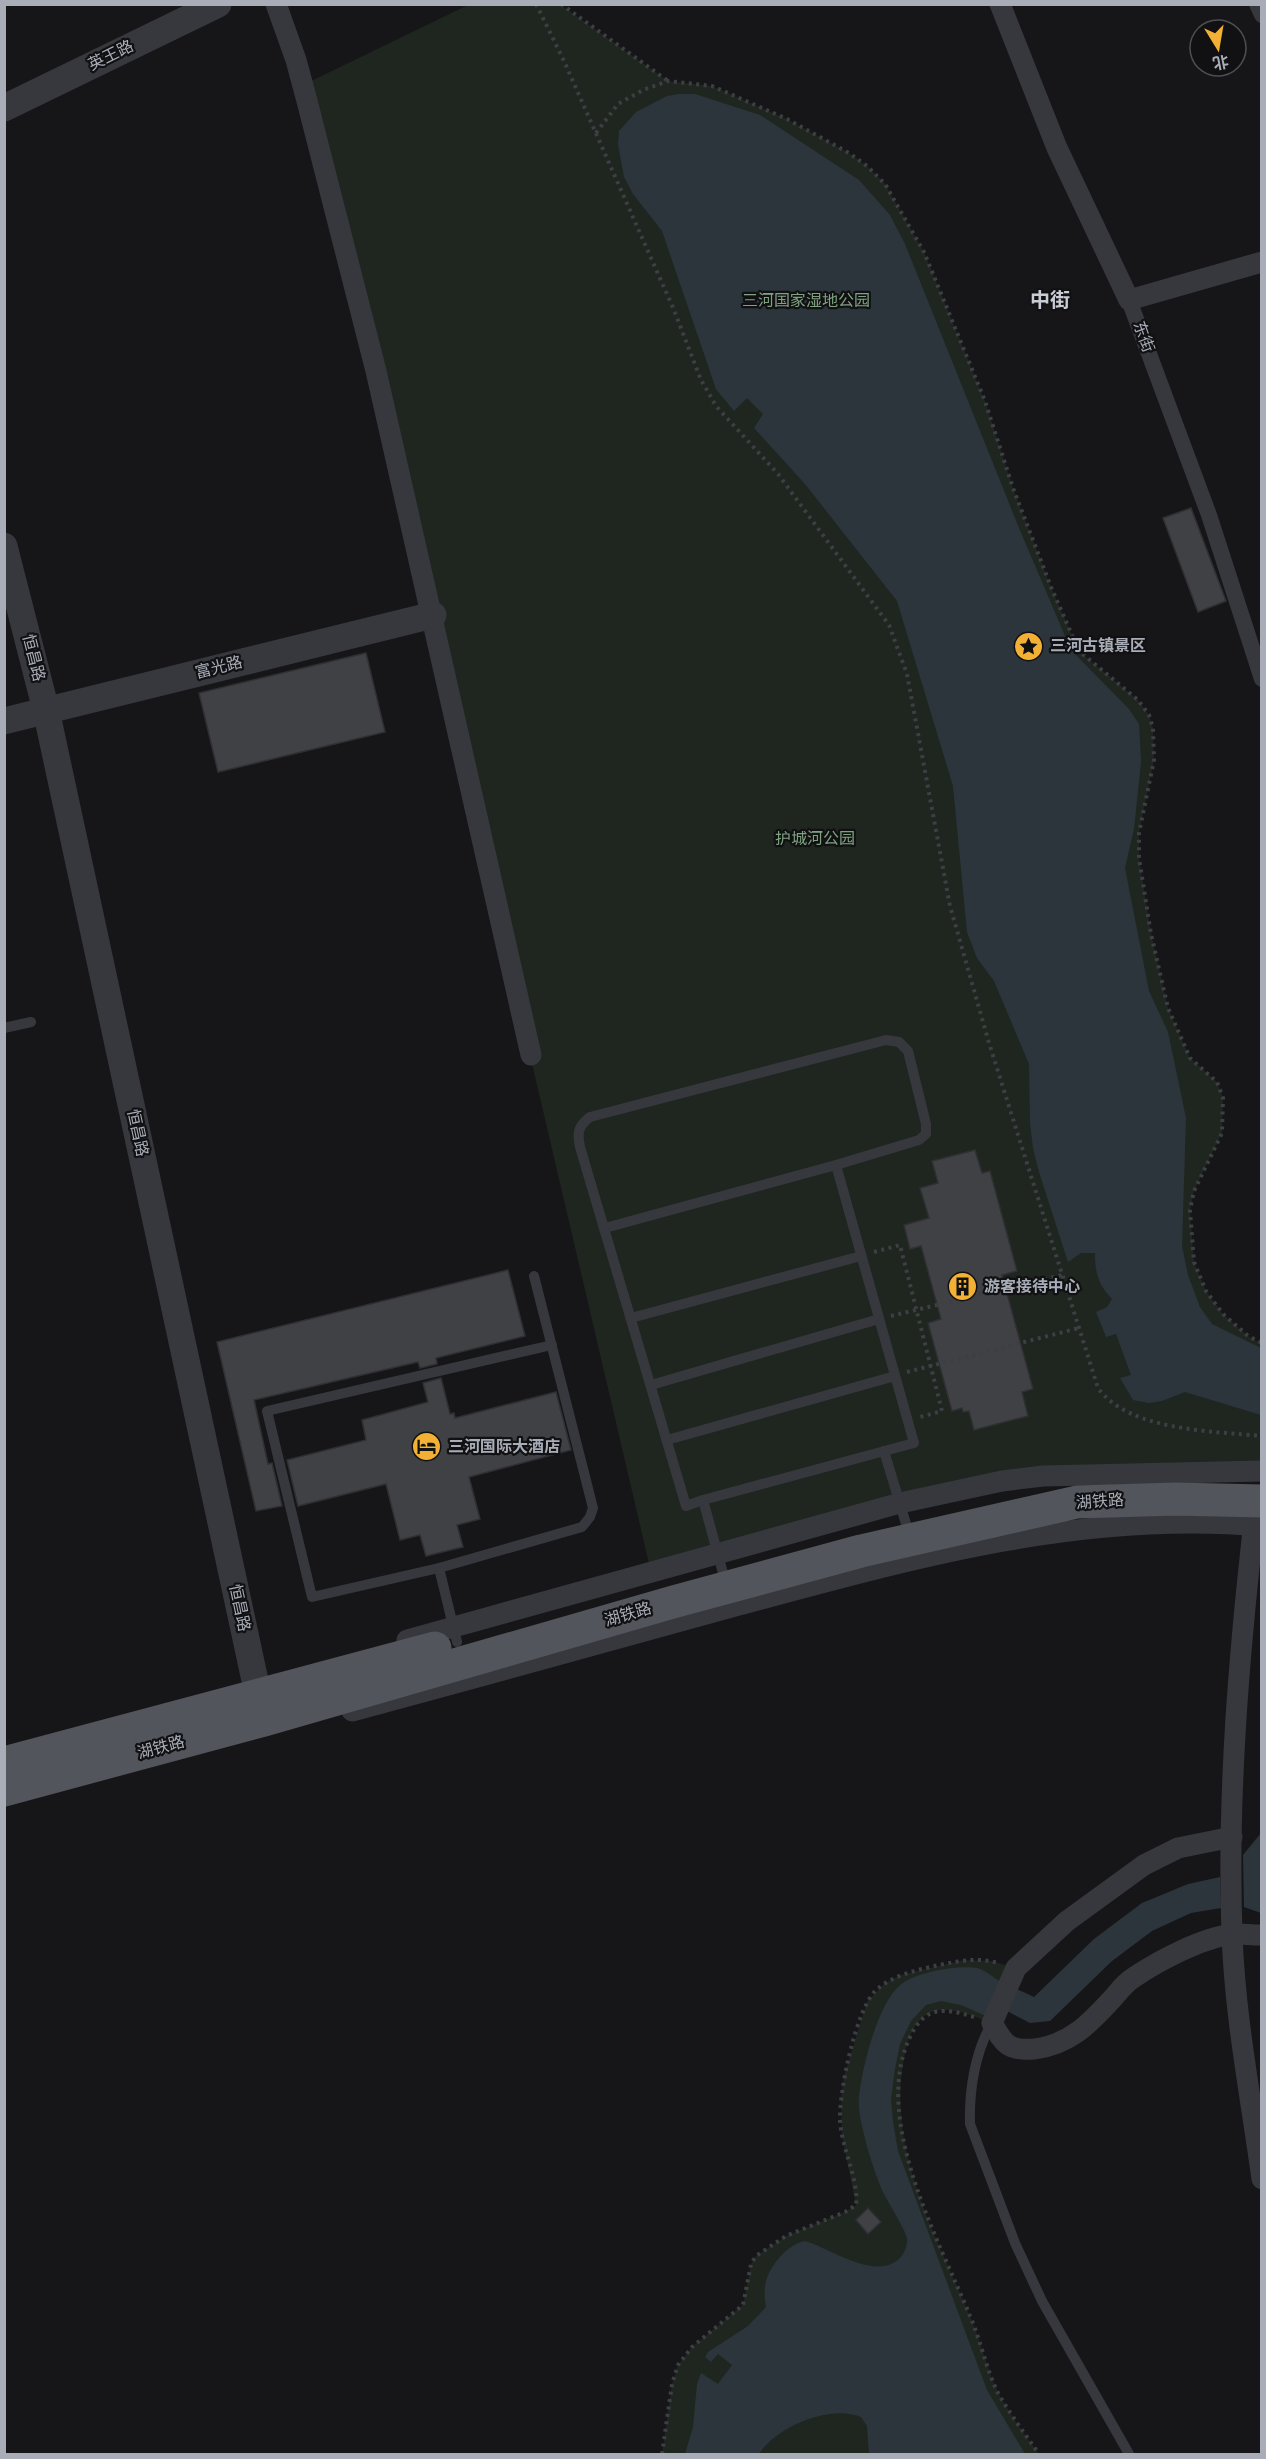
<svg xmlns="http://www.w3.org/2000/svg" width="1266" height="2459" viewBox="0 0 1266 2459" font-family="'Sofia Sans Condensed','Noto Sans SC',sans-serif">
<style>
.green{fill:#1e261f}
.water{fill:#2c353c}
.building{fill:#404145;stroke:#303034;stroke-width:1.5}
.lines{fill:none;stroke-linecap:round;stroke-linejoin:round}
.path{stroke:#3d3f44;stroke-width:4;stroke-dasharray:3 4.5;stroke-linecap:butt}
.service{stroke:#37383d;stroke-width:10}
.pedestrian{stroke:#37383d;stroke-width:16}
.minor{stroke:#37383d;stroke-width:21}
.tertiary{stroke:#37383d;stroke-width:27}
.primary{stroke:#53555c;stroke-width:33}
.labels{text-anchor:middle;dominant-baseline:central;stroke-width:4.5;stroke-linejoin:round;paint-order:stroke}
.street-label{font-size:16px;fill:#a8adb8;stroke:#111113}
.park-label{font-size:16px;fill:#7fa381;stroke:#111113}
.poi-label{font-size:16px;font-weight:bold;fill:#a8adb8;stroke:#111113;text-anchor:start}
.quarter-label{font-size:20px;font-weight:bold;fill:#c9ccd4;stroke:#111113}
</style>
<rect width="100%" height="100%" fill="#161618"/>
<g class="green">
<polygon points="468,5 561,5 668,81 712,86 787,119 849,153 867,166 885,184 924,252 985,401 1013,488 1051,587 1079,651 1138,700 1149,715 1153,728 1154,760 1139,833 1139,858 1151,933 1168,1008 1190,1058 1217,1082 1223,1098 1222,1133 1194,1191 1190,1210 1194,1262 1206,1291 1223,1314 1248,1336 1261,1343 1262,1466 1043,1476 651,1572 303,85"/>
<path d="M964,1960L991,1961L1016,1968L992,2023C975,2017 954,2007 935,2011C917,2015 908,2037 905,2053C884,2148 937,2236 972,2321C982,2344 987,2371 999,2394C1010,2415 1025,2434 1039,2454H662L672,2384L678,2365L692,2347L743,2305L751,2264L756,2256L786,2236L845,2212L856,2205L842,2136L841,2098L844,2076L867,2002L885,1983L901,1975Z"/>
</g>
<g class="water">
<path d="M679,94H695L760,115L859,180L890,215L905,244L1019,528L1071,650L1129,709L1139,724L1141,762L1134,829L1125,868L1149,991L1168,1032L1186,1118L1182,1246L1188,1275L1200,1307L1212,1324L1261,1348V1415L1185,1392L1162,1401L1149,1403L1133,1400L1120,1378L1131,1375L1116,1334L1106,1337L1096,1312L1107,1307L1112,1299C1098,1284 1095,1273 1095,1253H1081L1068,1262L1039,1172L1033,1148L1030,1123L1029,1064L994,981L977,958L967,932L953,786L897,601L805,484L754,428L763,414L747,398L734,411L716,389L662,231L633,194L624,177L621,161L618,144L619,131L636,112L667,96Z"/>
<polygon points="1261,1833 1261,1913 1244,1907 1243,1855"/>
<path d="M1220,1877L1221,1908L1191,1913L1152,1931L1112,1961L1050,2021L1030,2023L995,2005L986,2016L961,2005L941,2001L926,2005L911,2021L900,2044L895,2069L891,2099L893,2122L898,2151L987,2390L1025,2454H869L867,2426L861,2417C830,2404 776,2427 759,2454H685L693,2427L697,2384L701,2373L718,2384L732,2365L718,2354L711,2362L705,2357L708,2352L748,2326L766,2307C765,2301 764,2294 765,2287C767,2268 786,2245 805,2241C830,2248 874,2281 899,2259C904,2255 908,2245 907,2238C905,2229 889,2204 884,2194C875,2176 856,2116 859,2097C862,2068 877,2006 899,1986C915,1972 957,1965 977,1968C986,1970 993,1978 1001,1982C1012,1987 1023,1992 1034,1997L1094,1939L1142,1903L1188,1884Z"/>
</g>
<g class="building">
<polygon points="1191,508 1226,601 1198,612 1163,518"/>
<polygon points="366,653 385,732 218,772 199,693"/>
<polygon points="975,1150 982,1173 990,1171 1017,1271 1002,1275 1033,1389 1022,1392 1028,1416 974,1430 969,1411 963,1412 962,1408 952,1411 928,1323 941,1319 921,1246 910,1249 904,1225 929,1218 920,1188 938,1183 932,1161"/>
<polygon points="508,1270 525,1336 436,1358 437,1364 420,1368 418,1362 254,1400 268,1464 272,1463 282,1506 256,1511 217,1342"/>
<polygon points="441,1378 450,1414 454,1413 455,1418 556,1392 571,1450 469,1477 480,1519 457,1525 463,1547 426,1556 420,1535 400,1540 386,1484 298,1506 287,1460 366,1440 362,1420 428,1402 423,1383"/>
<polygon points="868,2208 881,2222 868,2234 856,2220"/>
</g>
<g class="lines">
<g class="path">
<path d="M536,4L564,61L674,310L701,380L716,406L778,474L889,625L907,674L950,906L989,1043L1098,1388C1129,1431 1212,1431 1262,1436"/>
<polyline points="561,4 668,81"/>
<polyline points="596,133 618,104 643,90 668,81 712,86 787,119 849,153 867,166 885,184 924,252 985,401 1013,488 1051,587 1079,651 1138,700 1149,715 1153,728 1154,760 1139,833 1139,858 1151,934 1168,1008 1190,1058 1217,1082 1223,1098 1222,1133 1194,1191 1190,1210 1194,1262 1206,1291 1223,1314 1248,1336 1262,1343"/>
<polyline points="874,1252 900,1245 942,1411 920,1417"/>
<polyline points="891,1316 1062,1275"/>
<polyline points="907,1372 1079,1328"/>
<path d="M974,2017C945,2008 925,2005 910,2037C871,2119 939,2240 970,2316C981,2341 986,2369 998,2393C1010,2414 1025,2434 1039,2454"/>
<path d="M662,2454L672,2384L678,2365L692,2347L743,2305L751,2264L756,2256L786,2236L845,2212L856,2205C859,2179 841,2147 840,2120C839,2092 856,2009 876,1990C893,1975 917,1970 939,1965C959,1961 977,1957 998,1963"/>
</g>
<g class="service">
<polyline points="4,1028 31,1022"/>
<polyline points="605,1228 836,1165 914,1443 703,1500 726,1584"/>
<polyline points="631,1318 861,1256"/>
<polyline points="651,1385 879,1319"/>
<polyline points="667,1440 895,1376"/>
<polyline points="884,1451 910,1537"/>
<path d="M703,1500L686,1506L580,1147C577,1133 578,1126 590,1117L886,1040L899,1042L908,1051L926,1124V1134L919,1140L836,1165"/>
<polyline points="439,1568 312,1597 267,1411 552,1345"/>
<polyline points="457,1642 439,1568 582,1527 590,1517 593,1508 534,1276"/>
<path d="M992,2023C975,2052 969,2090 970,2124L1015,2243L1042,2301L1129,2454"/>
</g>
<g class="pedestrian">
<polyline points="1257,4 1262,15"/>
<polyline points="1129,300 1209,515 1262,679"/>
</g>
<g class="minor">
<polyline points="276,4 296,60 307,101 376,371 531,1055"/>
<polyline points="1000,4 1057,148 1129,300 1262,262"/>
<path d="M1255,1513C1239,1653 1227,1795 1232,1935C1235,2017 1251,2098 1262,2179"/>
<polyline points="407,1640 900,1503 1002,1481 1043,1476 1262,1471"/>
<path d="M352,1711C479,1677 606,1642 732,1607C907,1560 1078,1510 1262,1526"/>
<path d="M1232,1837L1178,1848L1144,1865L1067,1921L1016,1968L992,2023C1004,2044 1008,2051 1034,2049C1070,2045 1090,2023 1113,1998C1119,1991 1125,1983 1133,1978C1158,1961 1203,1937 1234,1934C1243,1934 1252,1935 1262,1935"/>
</g>
<g class="tertiary">
<polyline points="4,108 218,4"/>
<polyline points="4,546 46,710 262,1713"/>
<polyline points="4,721 433,615"/>
</g>
<g class="primary">
<polyline points="4,1763 435,1648"/>
<polyline points="4,1790 264,1720 673,1602 861,1551 1077,1502 1176,1499 1262,1501"/>
</g>
</g>
<defs>
<symbol id="sight-disc" viewBox="-11 -11 22 22"><circle r="9.5" fill="#f2b134" stroke="#111113"/><path d="M0-6L1.8-2.2L6-1.7L2.9 1.2L3.7 5.4L0 3.3L-3.7 5.4L-2.9 1.2L-6-1.7L-1.8-2.2Z" fill="#111"/></symbol>
<symbol id="building-disc" viewBox="-11 -11 22 22"><circle r="9.5" fill="#f2b134" stroke="#111113"/><path d="M-4-6H4V6H1V3H-1V6H-4ZM-2.5-4.3h1.7v1.8h-1.7ZM.8-4.3h1.7v1.8H.8ZM-2.5-1h1.7V.8h-1.7ZM.8-1h1.7V.8H.8Z" fill="#111"/></symbol>
<symbol id="hotel-disc" viewBox="-11 -11 22 22"><circle r="9.5" fill="#f2b134" stroke="#111113"/><path d="M-6-4.5h1.5V1H6V5H4.5V3h-9V5H-6ZM-4 0a1.8 1.8 0 1 1 3.6 0ZM.5 0V-2.5h3Q6-2.5 6 0Z" fill="#111"/></symbol>
</defs>
<g fill-rule="evenodd">
<use href="#sight-disc" x="1012" y="630" width="33" height="33"/>
<use href="#building-disc" x="946" y="1270" width="33" height="33"/>
<use href="#hotel-disc" x="410" y="1430" width="33" height="33"/>
</g>
<g class="labels">
<g class="street-label">
<text transform="translate(111 56) rotate(-26)">英王路</text>
<text transform="translate(1143 337) rotate(70)">东街</text>
<text transform="translate(33 658) rotate(76)">恒昌路</text>
<text transform="translate(219 668) rotate(-14)">富光路</text>
<text transform="translate(137 1133) rotate(78)">恒昌路</text>
<text transform="translate(1100 1502) rotate(-4)">湖铁路</text>
<text transform="translate(239 1608) rotate(78)">恒昌路</text>
<text transform="translate(628 1615) rotate(-16)">湖铁路</text>
<text transform="translate(161 1748) rotate(-15)">湖铁路</text>
</g>
<g class="park-label">
<text x="806" y="301">三河国家湿地公园</text>
<text x="815" y="839">护城河公园</text>
</g>
<g class="poi-label">
<text x="1050" y="646">三河古镇景区</text>
<text x="984" y="1287">游客接待中心</text>
<text x="448" y="1447">三河国际大酒店</text>
</g>
<g class="quarter-label">
<text x="1050" y="301">中街</text>
</g>
</g>
<rect width="1266" height="2459" fill="none" stroke="#a8adb8" stroke-width="12"/>
<g transform="translate(1218 48) rotate(169)"><circle r="28" fill="#111113" stroke="#4d4f55" stroke-width="1.5"/>
<path d="M0-4.5L10 22L0 15L-10 22Z" fill="#f2b134"/>
<text y="-9" font-size="16" font-weight="bold" text-anchor="middle" fill="#a8adb8">北</text>
</g>
</svg>
